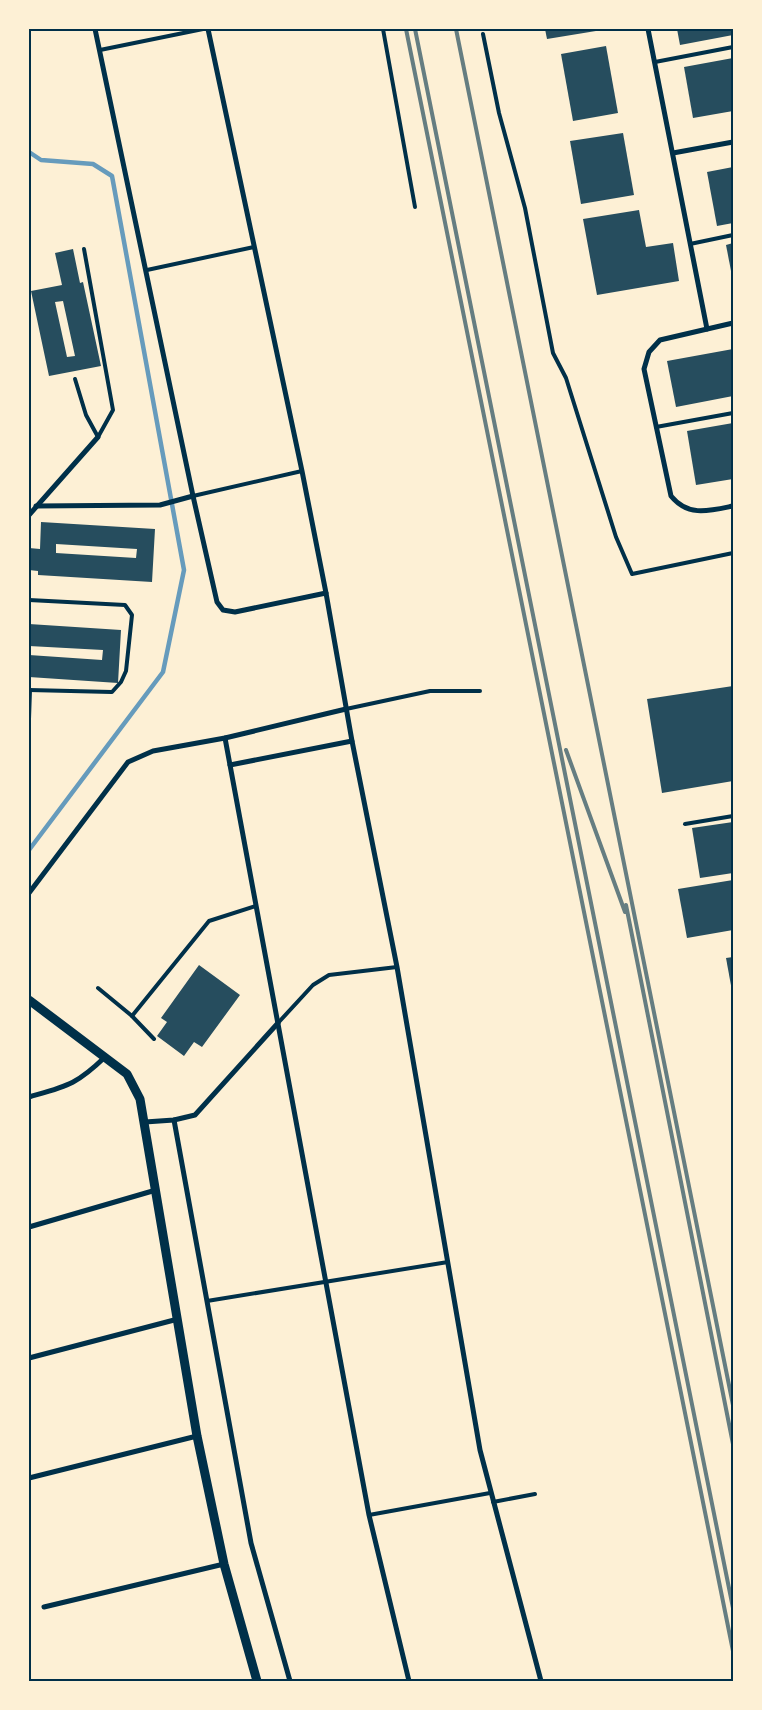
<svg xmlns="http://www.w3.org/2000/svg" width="762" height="1710" viewBox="0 0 762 1710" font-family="'Alegreya Sans',sans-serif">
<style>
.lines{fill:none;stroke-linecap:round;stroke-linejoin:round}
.stream{stroke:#669bbc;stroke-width:4.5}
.building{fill:#264d5e;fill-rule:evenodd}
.service{stroke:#003049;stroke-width:4}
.minor{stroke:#003049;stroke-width:5}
.tertiary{stroke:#003049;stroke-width:9}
.rail{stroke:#657d81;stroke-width:4}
.neatline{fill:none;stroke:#003049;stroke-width:2}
</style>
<rect width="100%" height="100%" fill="#fdf0d5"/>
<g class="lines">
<polyline class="stream" points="29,152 41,160 93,164 112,176 184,570 163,672 29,850"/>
</g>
<g class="building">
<polygon points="545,29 602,29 602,30 547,39"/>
<polygon points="677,29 733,29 733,35 680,45"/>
<polygon points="606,46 618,113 573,121 561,54"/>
<polygon points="733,58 733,111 693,118 684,67"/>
<polygon points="623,133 634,195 581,204 570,141"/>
<polygon points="733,167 733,223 717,226 707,172"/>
<polygon points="639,210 646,247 673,243 679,281 597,295 583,219"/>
<polygon points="733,243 733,276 732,276 726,245"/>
<path d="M73,249L80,283L83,282L101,366L49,376L31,291L62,285L55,253ZM63,301L75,356L67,357L55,302Z"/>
<polygon points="733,349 733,396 676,407 667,361"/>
<polygon points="733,423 733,479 696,485 687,431"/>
<path d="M41,522L155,529L152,582L38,575V571L29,570V548L40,549ZM56,544L137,549L136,558L56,553Z"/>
<polygon points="29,624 121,630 118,683 29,677 29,655 102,660 103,650 29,646"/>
<polygon points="733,686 733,781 662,793 647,699"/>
<polygon points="733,822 733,873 700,878 692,828"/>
<polygon points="733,880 733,930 687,938 678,889"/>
<polygon points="733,957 733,991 732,991 726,958"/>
<polygon points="199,965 240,995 202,1047 194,1042 184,1056 157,1036 167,1022 161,1018"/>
</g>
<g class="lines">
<g class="service">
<polyline points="383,29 415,207"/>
<polyline points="483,34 499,113 525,208 553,353 566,378 616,537 632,574 733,553"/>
<polyline points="100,50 203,29"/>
<polyline points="655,62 733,47"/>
<polyline points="690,244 733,235"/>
<polyline points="84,249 113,410 98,437"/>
<polyline points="147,270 254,247"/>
<polyline points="75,379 86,415 98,437"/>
<polyline points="656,427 733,413"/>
<polyline points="193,496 302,471"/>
<polyline points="29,600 125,605 132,615 126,671 121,682 112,692 29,690"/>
<polyline points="346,709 430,691 480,691"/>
<polyline points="29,719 30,690"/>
<polyline points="685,824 733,816"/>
<polyline points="98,988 132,1016 209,921 256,906"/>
<polyline points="132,1016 154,1039"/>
<polyline points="278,1023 313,985 329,975 397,967"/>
<polyline points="207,1301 448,1262"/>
<polyline points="493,1502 535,1494"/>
<polyline points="369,1515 490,1493"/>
</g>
<g class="minor">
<polyline points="95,29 193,496 217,602 223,610 235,612 326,593"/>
<polyline points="208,29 302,471 326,593 352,741 397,967 480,1450 541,1681"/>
<polyline points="648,29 707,329"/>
<polyline points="673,153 733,142"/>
<path d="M733,323L660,340L649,352L644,369L671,496C688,517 709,511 733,506"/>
<polyline points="36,506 160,505 193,496"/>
<polyline points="29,515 98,437"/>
<polyline points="225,738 369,1515 409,1681"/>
<polyline points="230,765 352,741"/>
<polyline points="29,893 128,762 153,751 225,738 346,709"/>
<path d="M29,1097C67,1086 76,1085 105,1057"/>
<polyline points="174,1120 251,1543 290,1681"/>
<polyline points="145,1122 174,1120 195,1115 278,1023"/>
<polyline points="29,1227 156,1190"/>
<polyline points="29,1358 178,1319"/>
<polyline points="29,1478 197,1436"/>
<polyline points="44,1607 224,1564"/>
</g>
<polyline class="tertiary" points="29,1000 127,1074 140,1099 197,1436 224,1564 257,1681"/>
<g class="rail">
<polyline points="406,29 733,1651"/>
<polyline points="415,29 733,1608"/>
<polyline points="456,29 733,1405"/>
<polyline points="566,750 625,912"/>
<polyline points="626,905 733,1444"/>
</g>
</g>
<rect width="762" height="1710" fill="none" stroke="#fdf0d5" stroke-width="60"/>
<rect x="30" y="30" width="702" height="1650" class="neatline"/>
</svg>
